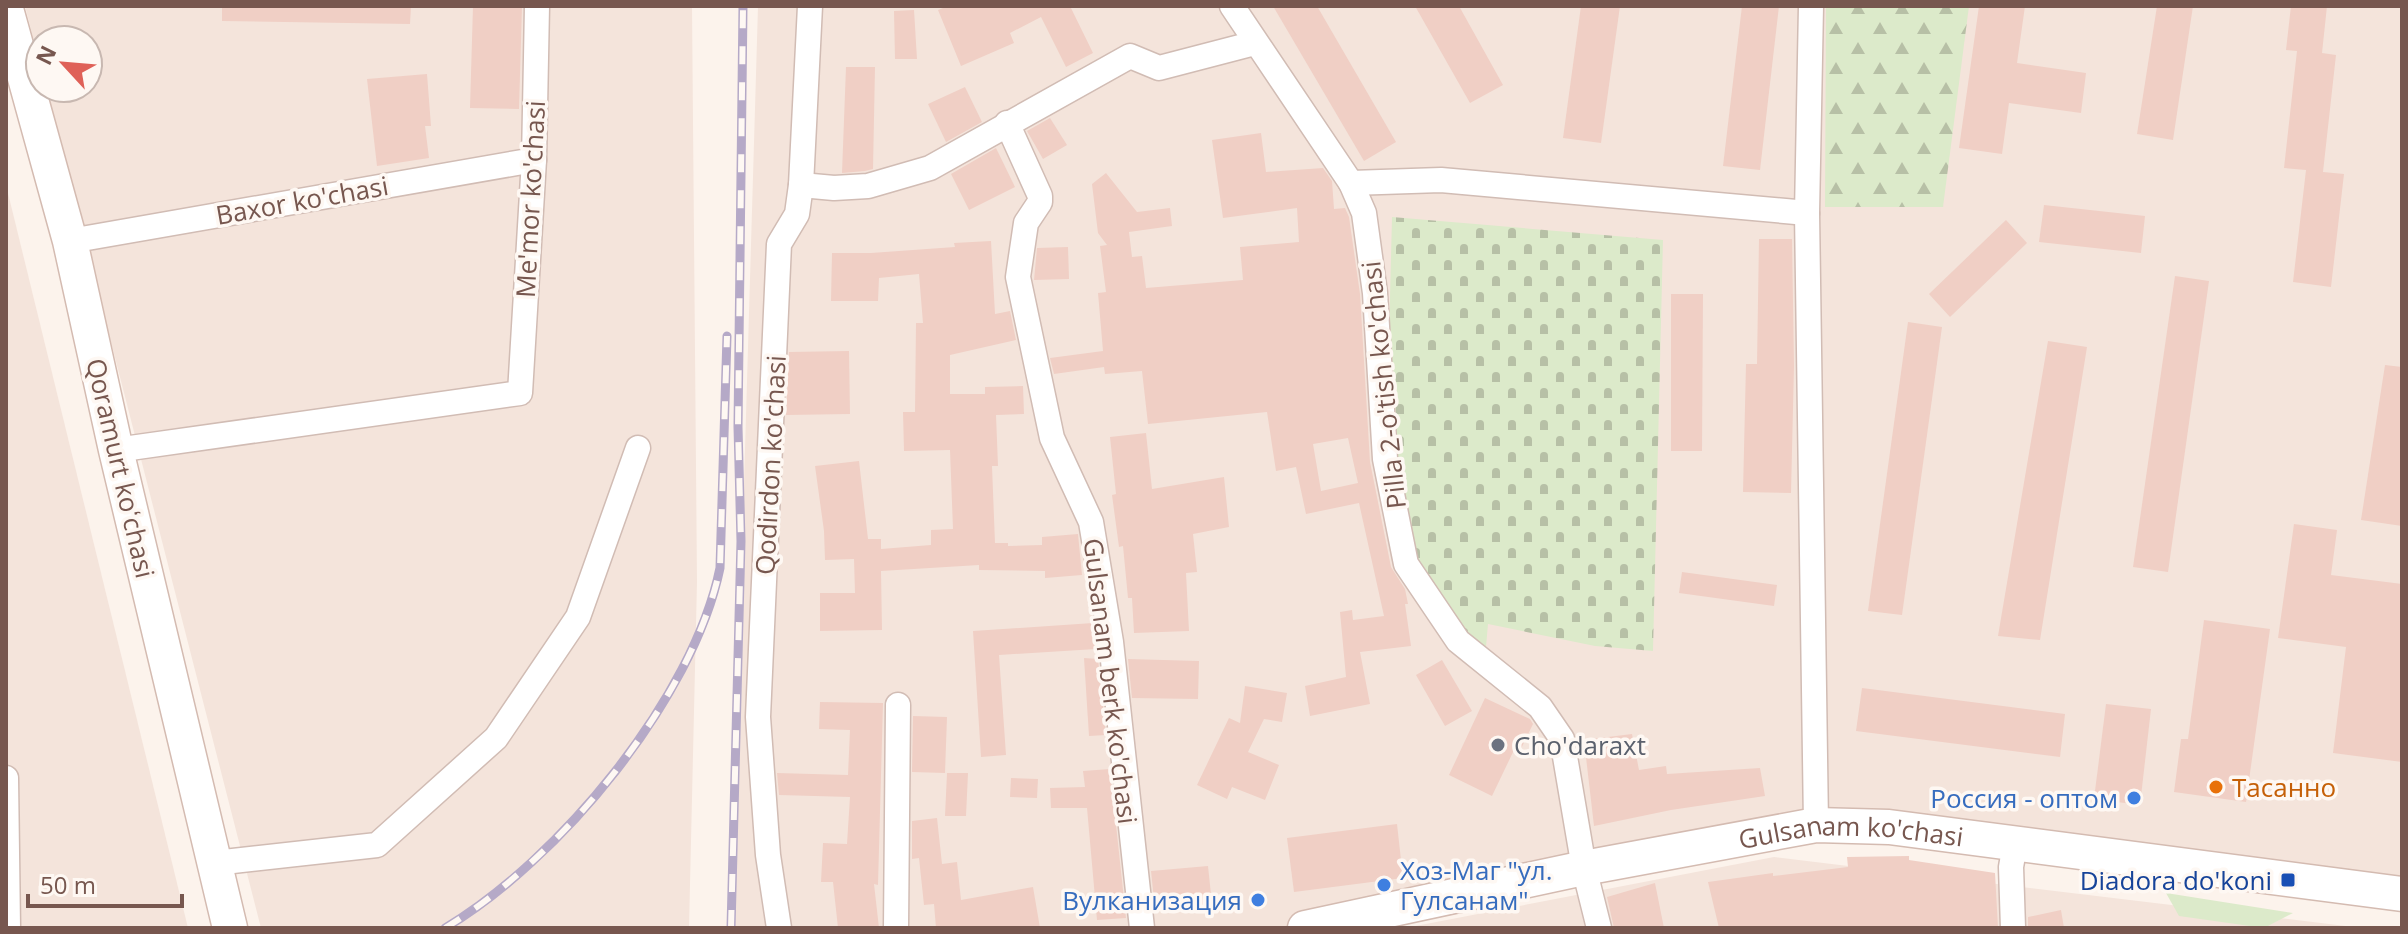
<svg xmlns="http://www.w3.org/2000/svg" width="2408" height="934" viewBox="0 0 2408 934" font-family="'Open Sans',sans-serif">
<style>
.residential{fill:#f4e4db}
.green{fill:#dceaca}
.forest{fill:url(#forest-firs)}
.cemetery{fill:url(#cemetery-stones)}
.building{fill:#f0cfc5;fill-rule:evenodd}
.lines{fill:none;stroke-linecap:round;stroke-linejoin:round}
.street-casing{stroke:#d1bcb4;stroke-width:27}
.secondary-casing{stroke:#d4bbb1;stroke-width:37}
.street{stroke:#fff;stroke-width:24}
.secondary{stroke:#fff;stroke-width:34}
.rail-casing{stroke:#b5a9c7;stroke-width:9}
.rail{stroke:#fef8f3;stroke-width:6;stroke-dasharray:18;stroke-linecap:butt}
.worship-dot{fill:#6b7280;stroke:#fef8f3;stroke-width:3}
.food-dot{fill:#e8710a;stroke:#fef8f3;stroke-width:3}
.shop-dot{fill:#3f7fe0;stroke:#fef8f3;stroke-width:3}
.transit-dot{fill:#1a4fb4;stroke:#fef8f3;stroke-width:3}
.labels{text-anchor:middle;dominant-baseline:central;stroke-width:7;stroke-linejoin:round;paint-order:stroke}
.street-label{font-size:26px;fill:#77574f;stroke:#fef8f3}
.worship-label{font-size:26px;fill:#5b616d;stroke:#fef8f3;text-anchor:start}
.food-label{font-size:26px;fill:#c56008;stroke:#fef8f3;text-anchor:start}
.shop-label{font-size:26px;fill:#366cbe;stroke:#fef8f3;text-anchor:end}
.transit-label{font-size:26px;fill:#164399;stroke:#fef8f3;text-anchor:end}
</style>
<defs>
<pattern id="forest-firs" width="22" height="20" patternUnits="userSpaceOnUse" patternTransform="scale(2)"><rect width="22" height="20" fill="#dceaca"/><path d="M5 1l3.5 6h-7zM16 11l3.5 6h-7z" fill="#b7c0a6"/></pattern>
<pattern id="cemetery-stones" width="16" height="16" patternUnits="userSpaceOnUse" patternTransform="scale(2)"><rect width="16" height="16" fill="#dceaca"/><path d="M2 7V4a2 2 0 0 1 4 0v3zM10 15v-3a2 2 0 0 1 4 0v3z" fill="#b7c0a6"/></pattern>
</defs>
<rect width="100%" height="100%" fill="#fcf3ec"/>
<g class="residential">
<polygon points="25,6 692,6 697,582 689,928 261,928 46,88 88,88 88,40 40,40 40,65"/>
<polygon points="758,6 2402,6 2402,894 1889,827 1305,928 731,928"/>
<polygon points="6,185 188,928 6,928"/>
<polygon points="1774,857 2362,928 1405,928"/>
</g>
<polygon class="green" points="2166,893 2293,913 2264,928 2179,916"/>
<polygon class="forest" points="1826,6 1969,6 1943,207 1825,207"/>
<polygon class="cemetery" points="1392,217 1663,240 1653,651 1595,646 1488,624 1486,647 1448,619 1413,559 1387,416"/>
<g class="building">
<polygon points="222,6 411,6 410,24 222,21"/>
<polygon points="473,6 522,6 519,109 470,108"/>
<polygon points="948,6 1070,6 1093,53 1066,67 1041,17 1010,33 1014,43 961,66 938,10"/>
<polygon points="1273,6 1317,6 1396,142 1364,161"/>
<polygon points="1415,6 1459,6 1503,85 1470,103"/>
<polygon points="1581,6 1620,6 1601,143 1563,138"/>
<polygon points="1742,6 1779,6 1760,170 1723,166"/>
<polygon points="1979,6 2025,6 2017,63 2086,73 2081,113 2009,103 2002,154 1959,148"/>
<polygon points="2157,6 2193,6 2173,140 2137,134"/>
<polygon points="2291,6 2327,6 2322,53 2336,55 2323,172 2344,174 2331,287 2293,282 2306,170 2284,168 2297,51 2286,50"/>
<polygon points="914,10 917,59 895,59 894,11"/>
<polygon points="846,67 875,67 873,169 865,171 842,173"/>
<polygon points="427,74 431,126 425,126 429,158 377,166 367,79"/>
<polygon points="965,87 982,122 946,142 928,104"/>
<polygon points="1050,118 1067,145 1043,159 1027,131"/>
<path d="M1261,133L1266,172L1323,168L1332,181L1334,209L1345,208L1349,217L1360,294L1370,462L1391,567L1405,589L1408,604H1405L1411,646L1360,652L1370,704L1310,716L1305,686L1346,677L1340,612L1352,610L1353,620L1384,616L1359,503L1306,514L1296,467L1276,471L1267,412L1148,424L1142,371L1105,374L1104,367L1054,374L1050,358L1103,351L1098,293L1106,292L1100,246L1107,245L1098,233L1092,184L1106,173L1137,212L1170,208L1172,226L1129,232L1132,257L1142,256L1146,288L1243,280L1240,247L1299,242L1297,208L1223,218L1212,140ZM1348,438L1358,483L1321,491L1313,444Z"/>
<polygon points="996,148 1015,187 969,210 951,174"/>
<polygon points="2044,205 2145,216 2141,253 2039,242"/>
<polygon points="2006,220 2027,243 1950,317 1929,294"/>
<polygon points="1759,239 1792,239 1794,366 1791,493 1743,492 1746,364 1757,364"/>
<polygon points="991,241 995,314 1010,311 1016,340 950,355 950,394 985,394 985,387 1023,386 1024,414 996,415 998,466 992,466 995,543 1008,543 1008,546 1042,545 1042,537 1078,534 1082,575 1045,578 1045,571 979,570 979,565 881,571 882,630 820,631 820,593 855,593 854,559 825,560 824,531 815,466 859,461 868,539 881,539 881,549 931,545 931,530 953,529 950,450 904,451 903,412 915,412 916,323 923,323 919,274 879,278 878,301 831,301 832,253 871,253 955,247 954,243"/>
<polygon points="1068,247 1069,279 1034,280 1037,248"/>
<polygon points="2175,276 2209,281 2168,572 2133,567"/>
<polygon points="1671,294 1703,294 1702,451 1671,451"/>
<polygon points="1908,322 1942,327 1902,615 1868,611"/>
<polygon points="2048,341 2087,347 2040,640 1998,636"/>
<polygon points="849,351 850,414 786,415 789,352"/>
<polygon points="2385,365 2402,367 2402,526 2361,520"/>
<polygon points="1146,433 1152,489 1224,477 1229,527 1193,534 1197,572 1186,573 1189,631 1134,633 1132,598 1128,598 1123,546 1119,547 1112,495 1116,494 1110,437"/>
<polygon points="2294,524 2337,530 2331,575 2402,584 2402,762 2333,753 2346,647 2278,638"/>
<polygon points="1682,572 1777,585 1774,606 1679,593"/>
<polygon points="2204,620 2270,629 2246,802 2174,792 2181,739 2188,739"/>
<polygon points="1093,623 1096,649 999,655 1006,755 981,757 973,631"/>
<polygon points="1084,658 1098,659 1106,735 1089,736"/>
<polygon points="1128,659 1199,661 1198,699 1132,698"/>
<polygon points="1442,660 1472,711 1445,726 1416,675"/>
<polygon points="1245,686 1287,693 1282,722 1264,719 1248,752 1279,765 1265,800 1232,787 1227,799 1197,785 1229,718 1240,723"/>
<polygon points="1862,688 2065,714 2060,757 1856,731"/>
<polygon points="1485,698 1530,719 1533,724 1519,753 1514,750 1492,796 1449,775"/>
<polygon points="820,702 883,703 878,885 874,884 879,928 838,928 833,882 821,882 823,843 847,844 850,797 779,795 777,773 848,775 850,730 819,729"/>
<polygon points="2106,704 2151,709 2140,805 2094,799"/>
<polygon points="913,716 947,717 945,773 912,772"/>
<polygon points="1632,734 1639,770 1666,766 1667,774 1760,768 1765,796 1671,810 1594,826 1584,740"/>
<polygon points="1110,769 1126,918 1097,920 1087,808 1051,808 1050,788 1085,787 1083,771"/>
<polygon points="947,773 968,773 966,816 945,816"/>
<polygon points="1011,778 1038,779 1037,798 1010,797"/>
<polygon points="937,818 942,864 957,862 961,900 1033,887 1040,928 936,928 934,904 924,905 919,858 912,859 912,821"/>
<polygon points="1397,824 1403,878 1294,892 1287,838"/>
<polygon points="1909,856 1909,860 1995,873 1998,928 1719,928 1708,882 1773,873 1773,876 1848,867 1847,857"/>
<polygon points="1208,866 1212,904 1155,909 1151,871"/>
<polygon points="1655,883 1664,928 1614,928 1607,897"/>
<polygon points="2061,910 2064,928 2028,928 2028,917"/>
</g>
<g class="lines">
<defs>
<g id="street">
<polyline points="1232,6 1351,183 1364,213 1375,293 1385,459 1406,564 1458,641 1540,707 1562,739 1584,868 1599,928"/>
<polyline points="1811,6 1807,213 1816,825"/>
<polyline points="1007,123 1040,196 1040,202 1026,223 1018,277 1052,438 1091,522 1111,642 1142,928"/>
<polyline points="1351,183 1441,180 1807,213"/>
<polyline points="801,185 834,188 868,186 930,168 1130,56 1159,68 1255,43"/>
<polyline points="70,241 534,160"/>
<polyline points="116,450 520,393 534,160 537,6"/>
<polyline points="6,778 8,928"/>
<polyline points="215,863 377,845 496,738 578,617 638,448"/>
<polyline points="779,928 768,855 758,717 779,244 797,214 801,185 810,6"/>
<polyline points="896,928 898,705"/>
<polyline points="2013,928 2011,867 2015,844"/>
</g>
<g id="secondary">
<polyline points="6,9 70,241 116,450 230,928"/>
<path id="s1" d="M1305,928L1584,868L1816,825L1889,827L2402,894"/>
</g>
</defs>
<use href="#street" class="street-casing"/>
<use href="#secondary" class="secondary-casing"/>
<use href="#street" class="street"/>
<use href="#secondary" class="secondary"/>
<defs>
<g id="rail">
<path d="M445,928C559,860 693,699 720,568L727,336"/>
<polyline points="731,928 741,541 738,427 743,6"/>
</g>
</defs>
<use href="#rail" class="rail-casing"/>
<use href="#rail" class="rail"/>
</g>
<circle class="worship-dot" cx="1498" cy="745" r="8"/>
<circle class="food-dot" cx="2216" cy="787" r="8"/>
<g class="shop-dot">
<circle cx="2134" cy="798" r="8"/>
<circle cx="1384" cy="885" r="8"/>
<circle cx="1258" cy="900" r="8"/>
</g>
<rect class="transit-dot" x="2280" y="872" width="16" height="16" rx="4"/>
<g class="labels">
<g class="street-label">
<text transform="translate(530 199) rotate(-87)">Me'mor ko'chasi</text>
<text transform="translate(302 200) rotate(-10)">Baxor ko'chasi</text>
<text transform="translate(1383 385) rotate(-96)">Pilla 2-o'tish ko'chasi</text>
<text transform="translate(770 465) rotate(-87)">Qodirdon ko'chasi</text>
<text transform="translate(121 468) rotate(77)">Qoramurt koʻchasi</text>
<text transform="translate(1111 681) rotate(83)">Gulsanam berk ko'chasi</text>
<text stroke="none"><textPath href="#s1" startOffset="556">Gulsanam ko'chasi</textPath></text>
</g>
<g class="worship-label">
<text x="1514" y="745">Cho'daraxt</text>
</g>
<g class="food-label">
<text x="2232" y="787">Тасанно</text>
</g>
<g class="shop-label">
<text x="2118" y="798">Россия - оптом</text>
<text x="1400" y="870" text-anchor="start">Хоз-Маг "ул.<tspan x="1400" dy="30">Гулсанам"</tspan></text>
<text x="1242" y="900">Вулканизация</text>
</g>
<g class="transit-label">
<text x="2272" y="880">Diadora do'koni</text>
</g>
</g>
<rect width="2408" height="934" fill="none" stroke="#77574f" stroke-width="16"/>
<g transform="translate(64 64) rotate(296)"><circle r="38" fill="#fef8f3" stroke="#c8b8b1" stroke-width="2"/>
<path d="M0-6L14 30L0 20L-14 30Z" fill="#df6158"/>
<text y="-12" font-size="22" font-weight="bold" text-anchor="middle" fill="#77574f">N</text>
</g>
<path d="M28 894v12h154v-12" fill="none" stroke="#77574f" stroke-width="4"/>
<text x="40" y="894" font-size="24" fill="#77574f" stroke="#fef8f3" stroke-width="6" paint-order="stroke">50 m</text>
</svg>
